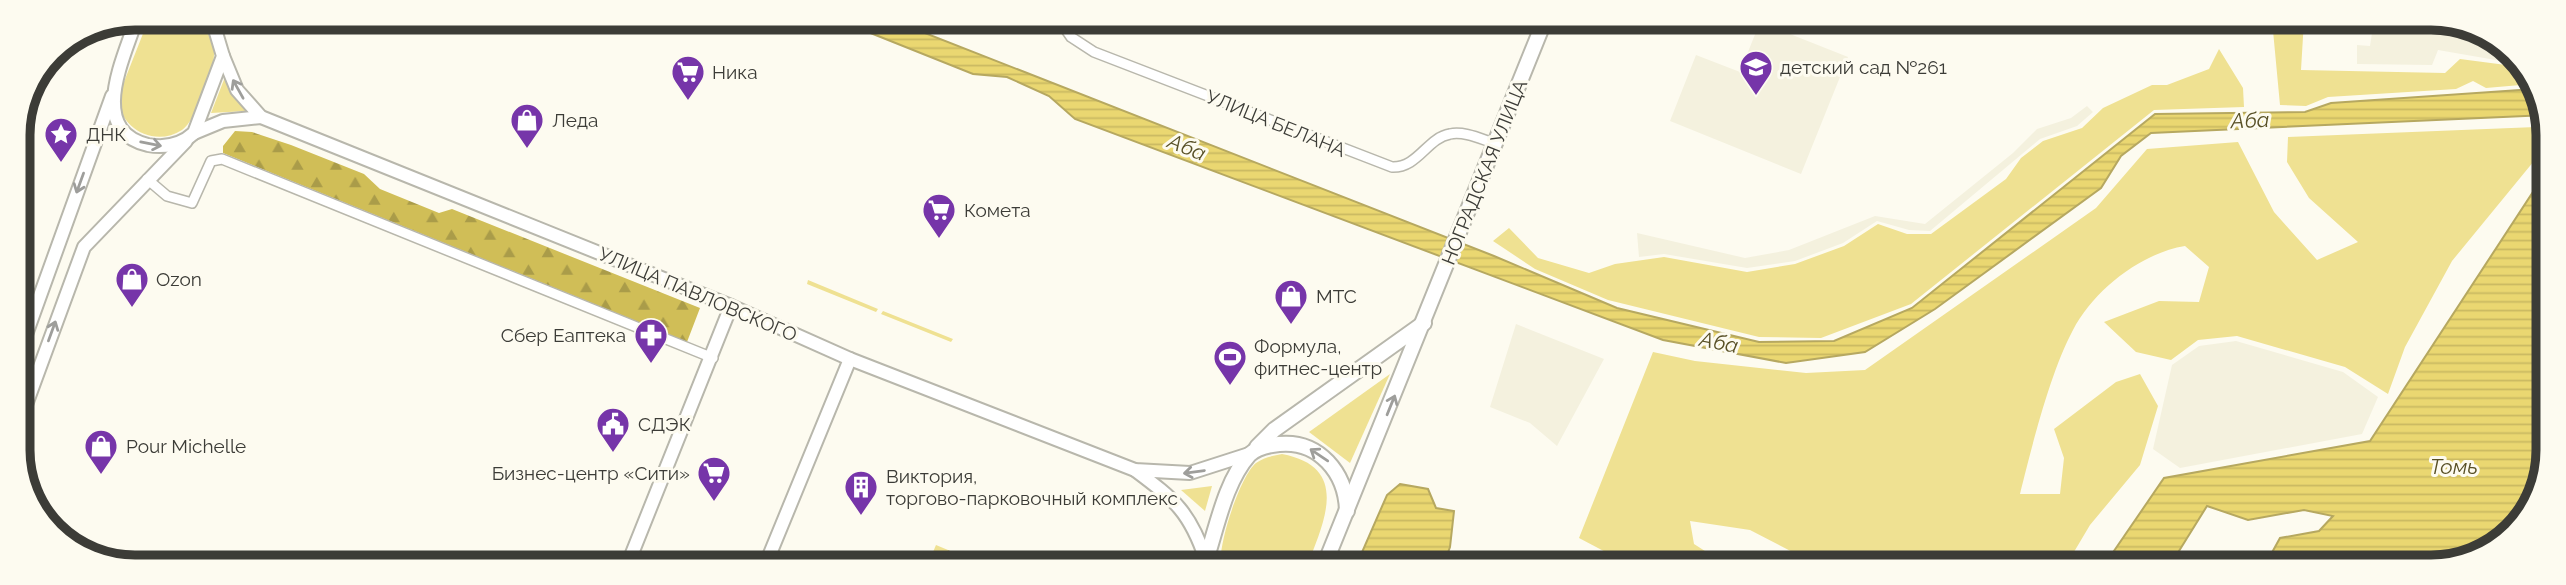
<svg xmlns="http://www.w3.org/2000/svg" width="2566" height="585" viewBox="0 0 2566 585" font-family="Raleway,sans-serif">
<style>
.built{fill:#f4f1de}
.green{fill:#efe192}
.forest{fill:url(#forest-firs)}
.park{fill:url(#park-tufts)}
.water{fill:url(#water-rules);stroke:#b6a860;stroke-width:2}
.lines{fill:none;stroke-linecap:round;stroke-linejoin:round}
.street-casing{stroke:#b8b7ac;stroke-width:12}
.secondary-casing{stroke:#b8b7ac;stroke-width:16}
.primary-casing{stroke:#b8b7ac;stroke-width:18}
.street{stroke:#fff;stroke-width:9}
.secondary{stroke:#fff;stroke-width:12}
.primary{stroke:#fff;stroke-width:14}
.oneway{stroke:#9e9e9b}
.labels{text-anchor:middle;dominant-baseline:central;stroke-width:6;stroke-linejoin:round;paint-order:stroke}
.poi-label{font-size:19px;fill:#3c3c37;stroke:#fdfbf0;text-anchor:start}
.street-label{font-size:19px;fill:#3c3c37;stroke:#fdfbf0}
.water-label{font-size:21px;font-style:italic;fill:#585026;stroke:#fdfbf0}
.rim{fill:none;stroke:#3c3c37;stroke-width:9}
</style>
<defs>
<pattern id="forest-firs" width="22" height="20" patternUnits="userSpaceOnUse" patternTransform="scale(1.75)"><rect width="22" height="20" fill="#d0be57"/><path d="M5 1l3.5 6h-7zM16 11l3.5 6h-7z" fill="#aa9c49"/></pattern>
<pattern id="park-tufts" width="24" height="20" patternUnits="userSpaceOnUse" patternTransform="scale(1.75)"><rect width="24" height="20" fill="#efe192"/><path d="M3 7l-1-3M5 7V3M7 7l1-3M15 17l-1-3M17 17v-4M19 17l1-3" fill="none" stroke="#cec27e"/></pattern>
<pattern id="water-rules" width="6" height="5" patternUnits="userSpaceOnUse" patternTransform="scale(1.75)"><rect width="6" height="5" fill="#ead771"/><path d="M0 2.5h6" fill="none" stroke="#cab962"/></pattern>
</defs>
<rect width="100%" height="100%" fill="#fdfbf0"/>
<g class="built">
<polygon points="2374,20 2393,20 2502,45 2509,49 2507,62 2438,50 2432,65 2357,64 2357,45 2370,46"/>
<polygon points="1760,22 1848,57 1801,174 1670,121 1696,55 1740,72"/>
<polygon points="2087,106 2093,112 2077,126 2040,139 1930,231 1909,230 1877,221 1843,243 1795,261 1747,268 1664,254 1639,257 1637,233 1745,258 1789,250 1875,216 1925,224 2013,153 2037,129 2071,118"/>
<polygon points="1516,324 1604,359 1557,446 1530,423 1490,407"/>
<polygon points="2236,341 2343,372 2378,397 2362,434 2180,468 2153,449 2172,365 2199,346"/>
</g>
<g class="green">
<polygon points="2272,20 2304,20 2301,70 2445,73 2460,59 2506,65 2519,61 2532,84 2486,88 2473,81 2456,89 2328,97 2306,106 2280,105"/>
<path d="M146,26H202C208,33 213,41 214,50C216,67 196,121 182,130C154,148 119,128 118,97Z"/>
<polygon points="2219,49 2243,88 2244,107 2154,110 1911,304 1821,338 1759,337 1608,300 1535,269 1493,241 1509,228 1538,258 1589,273 1615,264 1664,257 1747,272 1795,264 1844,246 1878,224 1907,234 1931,234 2006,179 2021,158 2043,141 2082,128 2103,108 2152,85 2167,85 2209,69"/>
<polygon points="225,77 246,111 211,113"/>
<path d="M2536,127L2534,161L2452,261L2405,347L2388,394L2345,367L2237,336L2198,340L2171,360L2136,352L2104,322L2159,301L2199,302L2209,267L2185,246C2141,253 2094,290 2073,330C2050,373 2032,446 2020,494H2060L2064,458L2054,429L2116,382L2140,374L2158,406L2140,465L2090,525L2065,567H1798L1802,557L1750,530L1690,521L1694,544L1730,567H1634L1579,538L1653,352L1695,361L1806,373L1865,370L2096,208L2147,149L2238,142L2274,212L2317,260L2358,242L2309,198L2287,162L2288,137Z"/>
<polygon points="808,280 878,309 876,312 807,284"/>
<polygon points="883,311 953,339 951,342 881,314"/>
<polygon points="1390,374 1350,463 1309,432"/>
<path d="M1282,454C1351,467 1324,522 1307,566H1221C1217,547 1240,476 1256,463C1264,457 1273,456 1282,454Z"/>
<polygon points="1212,486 1205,511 1181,490"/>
</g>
<polygon class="forest" points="235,131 252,132 291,145 364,174 380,189 439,213 452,209 700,308 687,342 223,153 223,146"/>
<polygon class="park" points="936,545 984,565 984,566 927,566"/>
<g class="water">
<polygon points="848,24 902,24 1494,256 1617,308 1759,342 1834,341 1912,308 2155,114 2305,112 2331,103 2534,89 2546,115 2151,133 2121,156 2101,188 1935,309 1865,352 1786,363 1663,340 1075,119 1049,96 1007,77 973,74"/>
<polygon points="2546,172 2546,473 2509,538 2438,567 2264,567 2280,538 2319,531 2333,516 2304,510 2248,520 2207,506 2169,567 2103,567 2164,478 2370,441"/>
<polygon points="1400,484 1428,489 1436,508 1454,511 1450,547 1443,566 1356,566 1387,495"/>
</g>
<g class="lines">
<defs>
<g id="street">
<path d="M1062,24L1071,37L1094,52L1392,167C1418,168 1427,138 1450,134C1464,131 1481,139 1494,143"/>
<polyline points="147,179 167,196 192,203 211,161 222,159 713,358"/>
</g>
<g id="secondary">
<path d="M134,26C122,62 89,131 148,145C164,148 181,145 194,133L223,56L214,26"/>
<polyline points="223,56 237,90 261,117 731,306 850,359 1135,470 1190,473 1249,454"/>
<polyline points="194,133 223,121 261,117"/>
<polyline points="19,354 112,96"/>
<polyline points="20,421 84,247 186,141"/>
<path d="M1135,470C1175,500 1190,512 1206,560"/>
<polyline points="627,566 731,306"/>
<polyline points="765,566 850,359"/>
</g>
<g id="primary">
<polyline points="1257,447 1274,430 1424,323"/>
<path d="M1208,566L1206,560C1217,527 1225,482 1249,455C1256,448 1270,445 1279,444C1319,440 1346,473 1347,511"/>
<polyline points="1324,566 1544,22"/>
</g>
</defs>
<use href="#street" class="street-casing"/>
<use href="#secondary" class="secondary-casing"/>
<use href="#primary" class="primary-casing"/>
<use href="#street" class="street"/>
<use href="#secondary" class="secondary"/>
<use href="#primary" class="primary"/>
</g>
<defs><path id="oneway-shaft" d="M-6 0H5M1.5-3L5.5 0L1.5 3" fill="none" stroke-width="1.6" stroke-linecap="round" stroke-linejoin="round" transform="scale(1.75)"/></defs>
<g class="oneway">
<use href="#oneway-shaft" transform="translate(238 89) rotate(-119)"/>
<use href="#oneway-shaft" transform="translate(151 144) rotate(11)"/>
<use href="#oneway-shaft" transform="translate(80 183) rotate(110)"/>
<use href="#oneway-shaft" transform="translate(52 331) rotate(-70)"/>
<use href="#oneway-shaft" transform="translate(1391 405) rotate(-68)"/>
<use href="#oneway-shaft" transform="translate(1319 455) rotate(-146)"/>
<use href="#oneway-shaft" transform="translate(1194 472) rotate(172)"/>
</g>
<defs>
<symbol id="school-pin" viewBox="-11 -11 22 30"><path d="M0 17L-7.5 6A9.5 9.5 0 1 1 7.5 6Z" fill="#7635a9" stroke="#fdfbf0"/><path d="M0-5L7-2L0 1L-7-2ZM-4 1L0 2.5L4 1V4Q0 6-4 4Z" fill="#fff"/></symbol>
<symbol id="supermarket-pin" viewBox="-11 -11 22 30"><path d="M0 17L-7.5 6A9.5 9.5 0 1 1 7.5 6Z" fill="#7635a9" stroke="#fdfbf0"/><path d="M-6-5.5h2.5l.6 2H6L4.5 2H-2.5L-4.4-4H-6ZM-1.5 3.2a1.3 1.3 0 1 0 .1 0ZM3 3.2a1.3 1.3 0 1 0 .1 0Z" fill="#fff"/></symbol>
<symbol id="shop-pin" viewBox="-11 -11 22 30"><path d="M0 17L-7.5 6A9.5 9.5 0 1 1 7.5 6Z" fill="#7635a9" stroke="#fdfbf0"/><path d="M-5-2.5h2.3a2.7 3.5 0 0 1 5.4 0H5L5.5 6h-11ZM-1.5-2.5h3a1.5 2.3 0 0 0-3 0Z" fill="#fff"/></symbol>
<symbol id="sight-pin" viewBox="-11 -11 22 30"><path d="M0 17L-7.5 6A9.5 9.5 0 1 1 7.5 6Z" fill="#7635a9" stroke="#fdfbf0"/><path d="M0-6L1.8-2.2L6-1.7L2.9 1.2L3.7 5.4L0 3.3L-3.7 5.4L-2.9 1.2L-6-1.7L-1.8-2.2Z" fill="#fff"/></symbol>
<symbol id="pharmacy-pin" viewBox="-11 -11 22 30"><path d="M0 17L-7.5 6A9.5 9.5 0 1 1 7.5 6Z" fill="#7635a9" stroke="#fdfbf0"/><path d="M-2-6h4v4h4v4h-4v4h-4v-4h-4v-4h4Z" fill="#fff"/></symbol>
<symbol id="stadium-pin" viewBox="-11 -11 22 30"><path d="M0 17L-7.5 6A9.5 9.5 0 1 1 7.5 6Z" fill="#7635a9" stroke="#fdfbf0"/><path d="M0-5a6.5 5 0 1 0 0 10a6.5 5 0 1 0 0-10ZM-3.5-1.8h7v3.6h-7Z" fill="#fff"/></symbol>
<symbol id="civic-pin" viewBox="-11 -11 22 30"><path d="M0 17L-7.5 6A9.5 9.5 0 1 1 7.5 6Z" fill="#7635a9" stroke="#fdfbf0"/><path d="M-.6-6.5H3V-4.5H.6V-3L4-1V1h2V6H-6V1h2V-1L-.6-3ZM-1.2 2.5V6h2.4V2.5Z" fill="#fff"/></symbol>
<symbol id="building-pin" viewBox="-11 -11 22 30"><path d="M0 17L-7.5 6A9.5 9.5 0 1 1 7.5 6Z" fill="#7635a9" stroke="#fdfbf0"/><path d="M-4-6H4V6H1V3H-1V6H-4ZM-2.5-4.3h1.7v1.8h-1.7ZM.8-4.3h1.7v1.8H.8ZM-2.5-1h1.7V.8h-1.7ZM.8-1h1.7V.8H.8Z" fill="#fff"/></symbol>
</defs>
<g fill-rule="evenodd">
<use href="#school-pin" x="1737" y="48" width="38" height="52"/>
<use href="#supermarket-pin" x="669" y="53" width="38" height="52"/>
<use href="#shop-pin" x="508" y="101" width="38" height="52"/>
<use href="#sight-pin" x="42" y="115" width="38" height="52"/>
<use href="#supermarket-pin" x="920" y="191" width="38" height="52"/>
<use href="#shop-pin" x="113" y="260" width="38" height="52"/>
<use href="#shop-pin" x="1272" y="277" width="38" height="52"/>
<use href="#pharmacy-pin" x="632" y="316" width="38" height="52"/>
<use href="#stadium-pin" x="1211" y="338" width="38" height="52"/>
<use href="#civic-pin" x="594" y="405" width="38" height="52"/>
<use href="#shop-pin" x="82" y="427" width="38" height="52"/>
<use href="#supermarket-pin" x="695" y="454" width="38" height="52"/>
<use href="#building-pin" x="842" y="468" width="38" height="52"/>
</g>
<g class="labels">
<g class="poi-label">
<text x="1780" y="67">детский сад №261</text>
<text x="712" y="72">Ника</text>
<text x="552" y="120">Леда</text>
<text x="86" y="134">ДНК</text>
<text x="964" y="210">Комета</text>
<text x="156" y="279">Ozon</text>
<text x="1316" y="296">МТС</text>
<text x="626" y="335" text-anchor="end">Сбер Еаптека</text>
<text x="1254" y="346">Формула,<tspan x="1254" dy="22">фитнес-центр</tspan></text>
<text x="638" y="424">СДЭК</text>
<text x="126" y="446">Pour Michelle</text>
<text x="690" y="473" text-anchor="end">Бизнес-центр «Сити»</text>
<text x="886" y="476">Виктория,<tspan x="886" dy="22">торгово-парковочный комплекс</tspan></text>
</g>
<g class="street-label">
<text transform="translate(1276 123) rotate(22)">УЛИЦА БЕЛАНА</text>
<text transform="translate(1484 172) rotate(-68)">НОГРАДСКАЯ УЛИЦА</text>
<text transform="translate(698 294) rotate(23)">УЛИЦА ПАВЛОВСКОГО</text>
</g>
<g class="water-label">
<text transform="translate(2250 120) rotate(-2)">Аба</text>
<text transform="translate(1187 147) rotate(22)">Аба</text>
<text transform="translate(1719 342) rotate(11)">Аба</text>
<text x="2454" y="466">Томь</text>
</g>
</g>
<path d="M0 0H2566V585H0ZM135 30H2431A105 105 0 0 1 2536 135V450A105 105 0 0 1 2431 555H135A105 105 0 0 1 30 450V135A105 105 0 0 1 135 30Z" fill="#fdfbf0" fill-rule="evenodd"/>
<path class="rim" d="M135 30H2431A105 105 0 0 1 2536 135V450A105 105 0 0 1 2431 555H135A105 105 0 0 1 30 450V135A105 105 0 0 1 135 30Z"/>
</svg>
